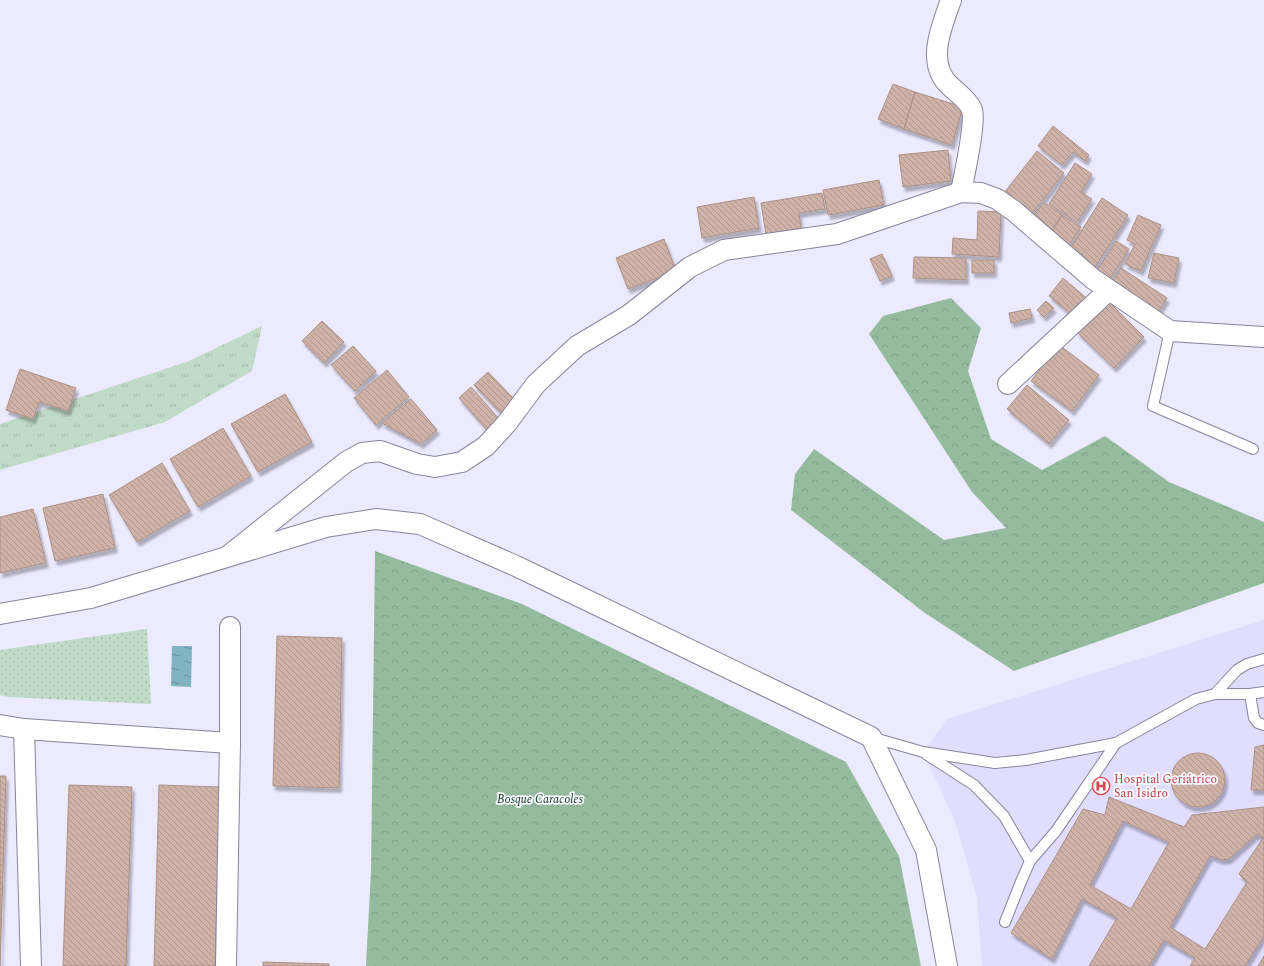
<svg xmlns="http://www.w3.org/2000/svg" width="1264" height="966" viewBox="0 0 1264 966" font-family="Spectral,serif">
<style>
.built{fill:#e1ddff}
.grass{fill:url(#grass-tufts)}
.forest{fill:url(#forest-crowns)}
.park{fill:url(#park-dots)}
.water{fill:url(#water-ripples)}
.building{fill:url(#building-back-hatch);stroke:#ac9086;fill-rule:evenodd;filter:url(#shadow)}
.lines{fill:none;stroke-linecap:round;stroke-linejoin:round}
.service-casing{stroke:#87849c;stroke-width:12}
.minor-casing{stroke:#87849c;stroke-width:22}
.service{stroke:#fff;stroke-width:10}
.minor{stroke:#fff;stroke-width:20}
.labels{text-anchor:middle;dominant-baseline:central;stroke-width:3.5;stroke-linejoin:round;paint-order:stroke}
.health-label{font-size:12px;fill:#be3a42;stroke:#f9f9fe;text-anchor:start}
.park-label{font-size:12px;font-style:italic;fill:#053419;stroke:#f9f9fe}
</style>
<defs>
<pattern id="grass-tufts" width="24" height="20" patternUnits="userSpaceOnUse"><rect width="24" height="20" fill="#c0dbc7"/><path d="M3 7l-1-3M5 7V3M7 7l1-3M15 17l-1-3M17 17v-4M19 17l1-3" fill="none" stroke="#a4bbab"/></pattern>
<pattern id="forest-crowns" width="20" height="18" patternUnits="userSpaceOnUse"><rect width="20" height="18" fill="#95bb9f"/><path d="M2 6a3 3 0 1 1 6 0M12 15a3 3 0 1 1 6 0" fill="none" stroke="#80a089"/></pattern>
<pattern id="park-dots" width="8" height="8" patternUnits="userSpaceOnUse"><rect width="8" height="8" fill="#c0dbc7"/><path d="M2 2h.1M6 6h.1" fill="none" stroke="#a4bbab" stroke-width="1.8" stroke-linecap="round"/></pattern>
<pattern id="water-ripples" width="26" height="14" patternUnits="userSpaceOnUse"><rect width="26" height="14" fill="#81b3c2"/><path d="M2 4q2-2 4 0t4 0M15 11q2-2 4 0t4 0" fill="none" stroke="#69919d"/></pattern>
<pattern id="building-back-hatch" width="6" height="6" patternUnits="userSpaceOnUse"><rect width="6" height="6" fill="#ceb1a7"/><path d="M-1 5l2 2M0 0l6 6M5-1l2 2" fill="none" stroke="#b09890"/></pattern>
<filter id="shadow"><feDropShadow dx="2.5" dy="4.5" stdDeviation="1" flood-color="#0004"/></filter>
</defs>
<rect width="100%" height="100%" fill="#eceaff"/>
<polygon class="built" points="1264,620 1264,966 982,966 977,898 955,821 923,752 947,719"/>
<polygon class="grass" points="262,326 252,371 165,422 0,470 0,424 189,361"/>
<g class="forest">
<polygon points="951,298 981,328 968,371 991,439 1042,470 1105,436 1169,482 1264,522 1264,583 1014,671 925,613 791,510 795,474 814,449 944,540 1006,528 972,492 869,334 883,316"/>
<polygon points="375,551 522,604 846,762 899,856 921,966 366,966 371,870"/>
</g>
<polygon class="park" points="147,629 151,704 8,697 0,695 0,650"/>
<polygon class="water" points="172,646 192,646 191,687 171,686"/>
<g class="building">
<polygon points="893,84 915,92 904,129 878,119"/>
<polygon points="915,92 963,107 952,145 904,129"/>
<polygon points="1053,126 1089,155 1085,161 1073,152 1062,165 1038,146"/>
<polygon points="948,150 951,181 903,187 899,155"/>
<polygon points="1037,151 1064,173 1031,215 1004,193"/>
<polygon points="1075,163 1092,174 1081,192 1092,199 1077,222 1049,204"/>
<polygon points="879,180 884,205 828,215 823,190"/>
<polygon points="822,193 825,209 799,213 801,229 766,235 761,203"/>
<polygon points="754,197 759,228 702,238 697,207"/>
<polygon points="1102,198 1128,215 1094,269 1068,252"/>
<polygon points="1044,202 1062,215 1049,233 1031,220"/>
<polygon points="978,211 1001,212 999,257 952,254 953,238 977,240"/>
<polygon points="1062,215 1081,227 1066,250 1048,239"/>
<polygon points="1138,215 1161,225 1141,271 1125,264 1135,244 1127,240"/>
<polygon points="664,239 676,271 628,289 616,258"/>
<polygon points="1116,241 1129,249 1110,279 1097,271"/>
<polygon points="1154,253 1179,258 1174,283 1148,278"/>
<polygon points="882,254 892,276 880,281 870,259"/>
<polygon points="914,257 966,258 966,280 913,278"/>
<rect x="972" y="260" width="22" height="13"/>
<polygon points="1121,268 1167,298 1155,317 1109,287"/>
<polygon points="1063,278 1091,302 1077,319 1049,296"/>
<polygon points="1046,301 1054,308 1044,317 1037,310"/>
<polygon points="1108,301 1144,337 1114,368 1077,332"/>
<polygon points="1030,309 1032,318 1011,323 1009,313"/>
<polygon points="322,321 344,342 324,363 302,341"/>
<polygon points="1058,344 1099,375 1072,411 1031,381"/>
<polygon points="353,346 376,371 355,391 331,365"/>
<polygon points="20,369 76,388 68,411 39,402 33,419 6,410"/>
<polygon points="387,370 409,397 376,425 354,398"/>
<polygon points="488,372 515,400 501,413 474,385"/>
<polygon points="1027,385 1069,420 1049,444 1007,409"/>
<polygon points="471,387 500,420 488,431 459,398"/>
<polygon points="285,394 312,442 258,472 231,424"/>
<polygon points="411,399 437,430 421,444 382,423"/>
<polygon points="223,428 251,476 198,507 170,459"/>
<polygon points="162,463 190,511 137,542 109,495"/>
<polygon points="103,494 115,548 55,561 43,508"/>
<polygon points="33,509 46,563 0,573 0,517"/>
<polygon points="277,636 342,638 339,788 273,786"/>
<polygon points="1264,745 1264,790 1251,790 1255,747"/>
<circle cx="1198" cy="780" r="27"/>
<polygon points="0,776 6,776 0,966"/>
<polygon points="69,785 132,787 126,966 63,966"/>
<polygon points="159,785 220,787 215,966 154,966"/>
<path d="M1109,797L1184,827L1192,815L1264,807V936L1245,966H1190L1195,958L1164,940L1149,966H1089L1117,918L1082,899L1052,959L1011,933L1083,809L1105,815ZM1123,821L1169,842L1131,909L1090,885ZM1257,834L1263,838L1239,874L1247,882L1205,949L1170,927L1210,856L1222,860L1229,859Z"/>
<polygon points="1264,956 1264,966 1258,966"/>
<polygon points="263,962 329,964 329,966 263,966"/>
</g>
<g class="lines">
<defs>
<g id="service">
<polyline points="1170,331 1153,406 1253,449"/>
<polyline points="1215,694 1237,670 1247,664 1264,659"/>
<polyline points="1250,694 1254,718 1258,723 1264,725"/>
<polyline points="871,737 923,752 995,763 1026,760 1116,743 1196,699 1215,694 1250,694 1264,692"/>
<polyline points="926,754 974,785 1004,816 1030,861 1020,884 1005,922"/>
<polyline points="1030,861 1056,831 1116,743"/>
</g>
<g id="minor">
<path d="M951,0C942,26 925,63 950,86C956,91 970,103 972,110C976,123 964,176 961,192"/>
<polyline points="1008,384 1108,291"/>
<polyline points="228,556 346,462 362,453 380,451 417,464 435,467 462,462 486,446 507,423 536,384 577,346 629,315 690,267 724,250 837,234 961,192 981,193 997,199 1014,211 1093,279 1170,331 1264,337"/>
<polyline points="0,614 91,598 326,527 376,519 420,524 516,566 871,737 926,850 947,966"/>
<polyline points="0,725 24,729 230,743"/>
<polyline points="24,729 31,966"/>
<polyline points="226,966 230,743 230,627"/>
</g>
</defs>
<use href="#service" class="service-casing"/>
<use href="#minor" class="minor-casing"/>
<use href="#service" class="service"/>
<use href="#minor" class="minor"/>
</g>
<defs>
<symbol id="hospital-ring" viewBox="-11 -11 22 22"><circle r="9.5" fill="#f9f9fe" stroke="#e0444e" stroke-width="1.5"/><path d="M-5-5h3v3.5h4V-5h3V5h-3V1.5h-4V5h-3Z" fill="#e0444e"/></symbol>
</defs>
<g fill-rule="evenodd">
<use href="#hospital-ring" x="1091" y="776" width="20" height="20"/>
</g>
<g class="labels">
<g class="health-label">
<text x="1114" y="779">Hospital Geriátrico<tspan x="1114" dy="14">San Isidro</tspan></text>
</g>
<g class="park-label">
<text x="540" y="799">Bosque Caracoles</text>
</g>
</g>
</svg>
